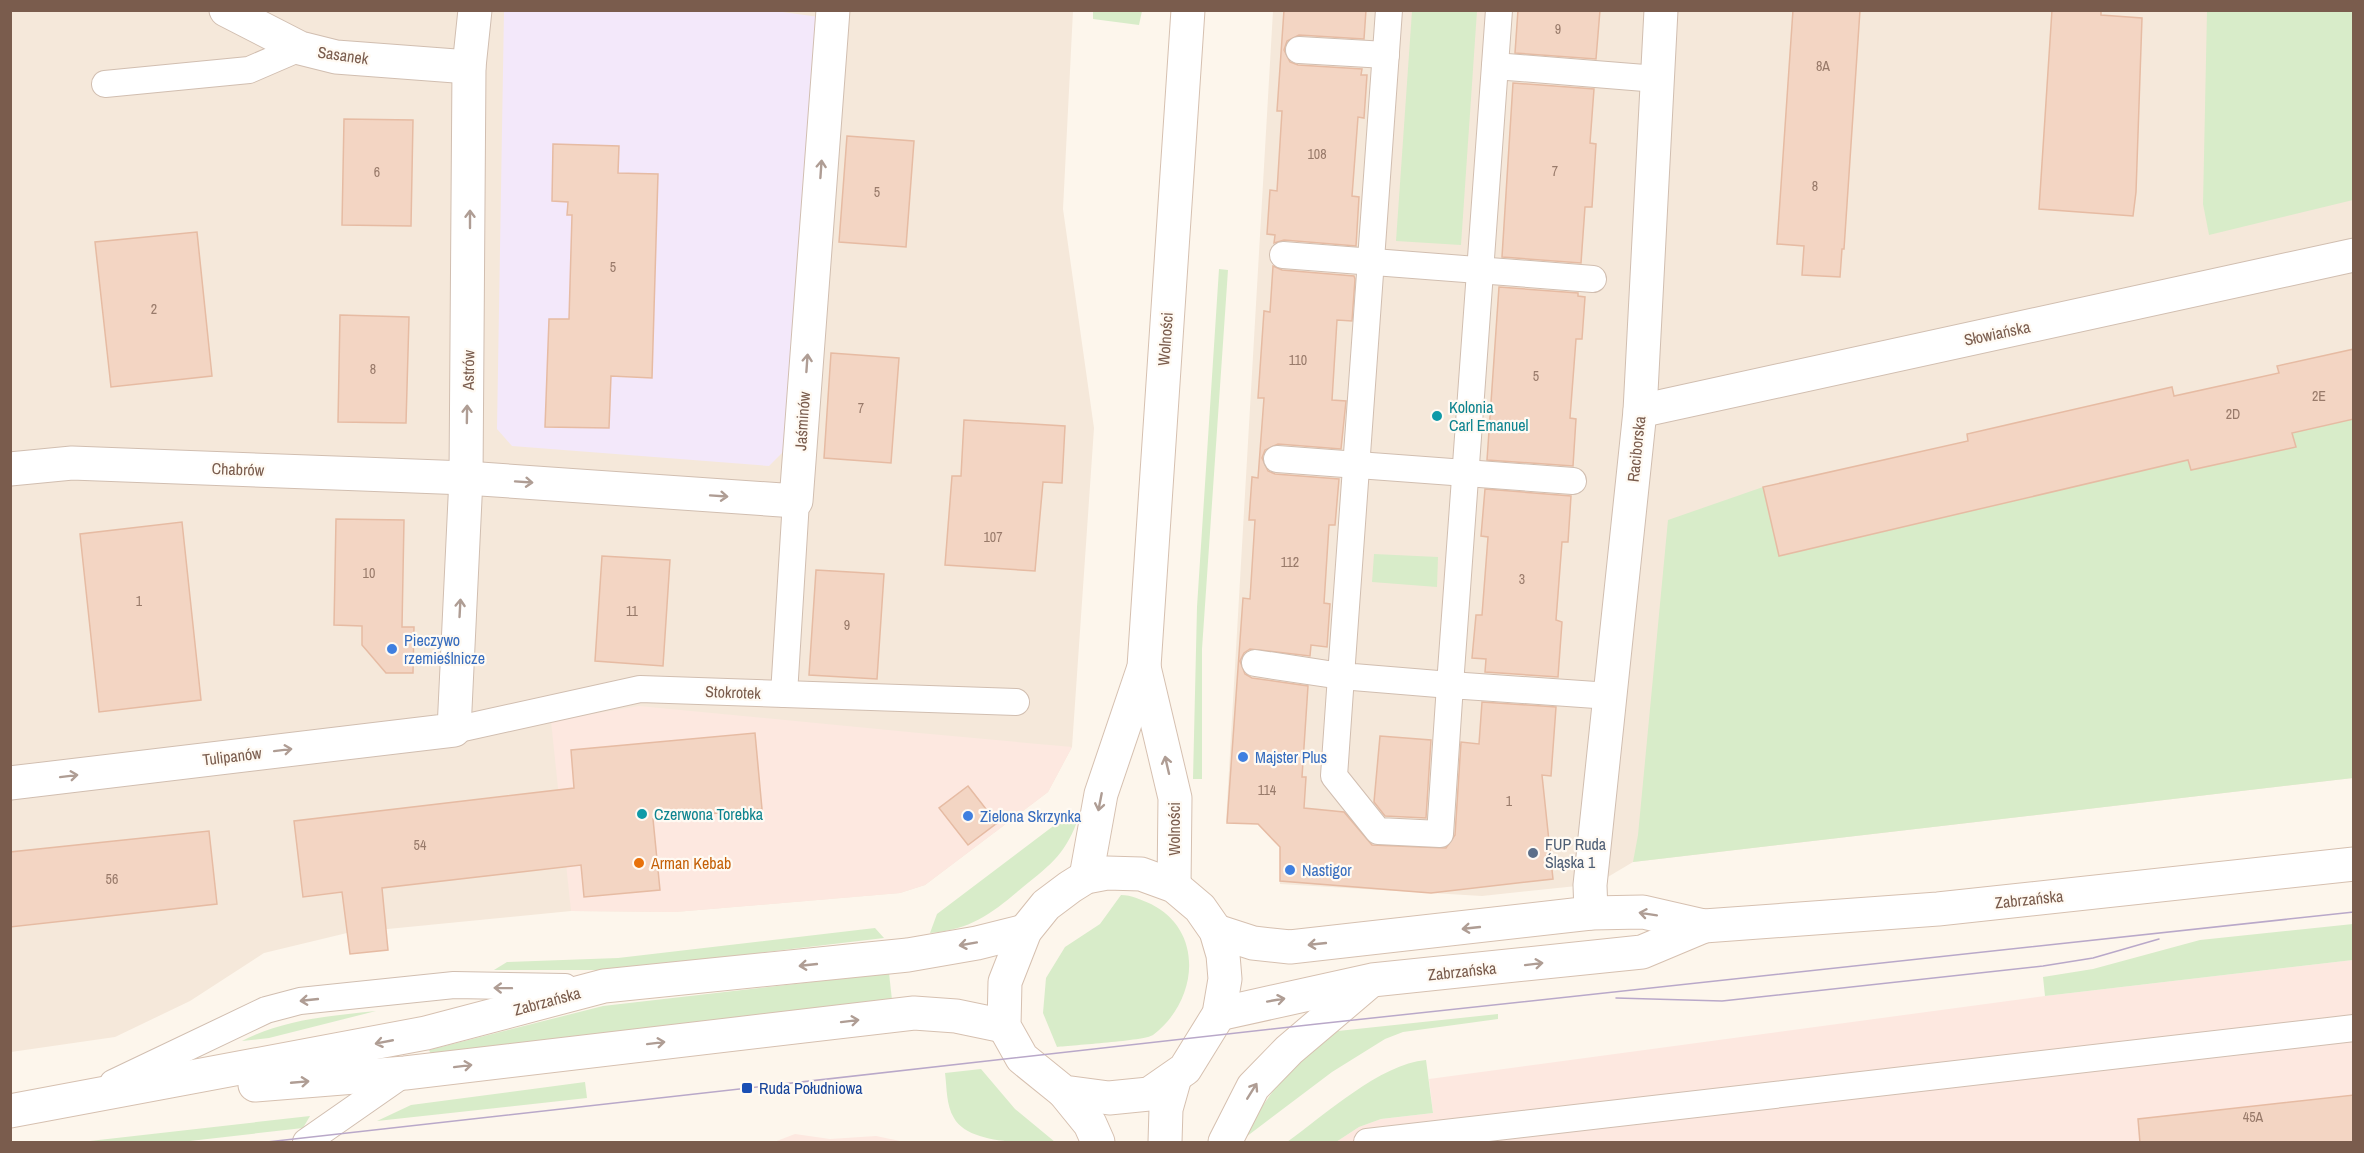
<svg xmlns="http://www.w3.org/2000/svg" width="2364" height="1153" viewBox="0 0 2364 1153" font-family="'Archivo Narrow',sans-serif">
<style>
.residential{fill:#f5e8da}
.commercial{fill:#fde8e0}
.education{fill:#f3e8fa}
.green{fill:#d8ecc9}
.building{fill:#f3d5c3;stroke:#e6bba3;stroke-width:1.5}
.lines{fill:none;stroke-linecap:round;stroke-linejoin:round}
.lane-casing{stroke:#d1beb0;stroke-width:28}
.street-casing{stroke:#d1beb0;stroke-width:35}
.secondary-casing{stroke:#d6c0b0;stroke-width:35}
.lane{stroke:#fff;stroke-width:26}
.street{stroke:#fff;stroke-width:33}
.secondary{stroke:#fff;stroke-width:33}
.tram{stroke:#b9a8c9;stroke-width:1.5}
.oneway{stroke:#af9d94}
.culture-dot{fill:#0f9aa8;stroke:#fffaf3;stroke-width:2}
.shop-dot{fill:#3f7fe0;stroke:#fffaf3;stroke-width:2}
.service-dot{fill:#5c6f8a;stroke:#fffaf3;stroke-width:2}
.food-dot{fill:#e8710a;stroke:#fffaf3;stroke-width:2}
.transit-dot{fill:#1a4fb4;stroke:#fffaf3;stroke-width:2}
.labels{text-anchor:middle;dominant-baseline:central;stroke-width:4.5;stroke-linejoin:round;paint-order:stroke}
.number-label{font-size:14px;fill:#987a6a}
.street-label{font-size:16px;fill:#7a5c4d;stroke:#fffaf3}
.culture-label{font-size:16px;fill:#0d838f;stroke:#fffaf3;text-anchor:start}
.shop-label{font-size:16px;fill:#366cbe;stroke:#fffaf3;text-anchor:start}
.service-label{font-size:16px;fill:#4e5e75;stroke:#fffaf3;text-anchor:start}
.food-label{font-size:16px;fill:#c56008;stroke:#fffaf3;text-anchor:start}
.transit-label{font-size:16px;fill:#164399;stroke:#fffaf3;text-anchor:start}
</style>
<rect width="100%" height="100%" fill="#fdf6ec"/>
<g class="residential">
<polygon points="10,11 1073,11 1063,209 1094,428 1072,747 1048,792 925,885 900,893 675,912 571,911 347,933 264,953 190,1001 115,1037 11,1052"/>
<polygon points="1273,11 2353,11 2353,778 1633,862 1596,884 1482,896 1280,884 1281,842 1268,835 1266,825 1226,822"/>
</g>
<g class="commercial">
<polygon points="639,706 919,733 1072,747 1048,792 925,885 900,893 675,912 571,911 551,721"/>
<polygon points="2353,960 2353,1142 1336,1142 1359,1127 1381,1119 1433,1113 1429,1079 2045,996"/>
<polygon points="795,1134 830,1139 876,1136 905,1142 774,1142"/>
</g>
<polygon class="education" points="768,10 819,17 786,449 769,466 512,446 497,429 504,11"/>
<g class="green">
<polygon points="1093,11 1093,10 1142,11 1139,25 1093,19"/>
<polygon points="1412,11 1477,11 1461,245 1396,241"/>
<polygon points="2207,11 2353,11 2353,200 2209,235 2203,204"/>
<polygon points="1219,269 1228,270 1202,649 1202,779 1193,779 1197,607"/>
<polygon points="2353,419 2353,778 1633,862 1638,835 1668,520 1763,487 1779,556 2188,460 2191,470 2295,447 2292,433"/>
<polygon points="1374,554 1438,557 1437,587 1372,582"/>
<path d="M1071,815L1079,816C1067,852 1052,864 1023,887C992,913 973,929 930,933L937,914L1056,824Z"/>
<path d="M1121,895C1131,895 1142,900 1151,904C1206,932 1197,1002 1153,1035C1144,1041 1073,1045 1057,1047L1043,1013L1046,978L1065,947L1100,924Z"/>
<polygon points="2353,924 2353,960 2045,996 2043,977 2093,969 2200,940"/>
<polygon points="875,928 884,938 617,970 494,970 507,962 618,958"/>
<polygon points="889,973 892,1000 431,1054 429,1050 603,1006"/>
<path d="M376,1011L269,1038L242,1041C285,1019 329,1016 376,1011Z"/>
<path d="M1498,1014V1019L1403,1032L1385,1039L1332,1072L1242,1140C1268,1094 1292,1060 1338,1031Z"/>
<path d="M1426,1060L1433,1113L1381,1119L1359,1127L1336,1142H1287C1325,1115 1380,1064 1426,1060Z"/>
<path d="M981,1069L1015,1109L1055,1142C1029,1143 969,1145 954,1118C946,1105 947,1088 945,1073Z"/>
<polygon points="585,1082 587,1098 377,1121 411,1105"/>
<polygon points="310,1116 303,1128 181,1142 81,1142"/>
</g>
<g class="building">
<polygon points="1284,10 1366,10 1364,39 1299,35 1287,41 1284,50 1290,62 1298,65 1362,69 1361,75 1367,75 1364,118 1358,117 1352,196 1359,197 1356,246 1284,240 1274,243 1275,235 1267,234 1270,190 1277,191 1282,111 1277,111"/>
<polygon points="1518,10 1600,10 1596,59 1515,53"/>
<polygon points="1793,10 1860,10 1844,249 1842,249 1840,277 1802,275 1804,246 1777,244"/>
<polygon points="2052,10 2101,10 2101,15 2142,18 2136,192 2133,216 2039,209"/>
<polygon points="1513,83 1594,89 1590,143 1596,144 1592,207 1585,207 1581,263 1502,257"/>
<polygon points="344,119 413,120 411,226 342,225"/>
<polygon points="847,136 914,141 906,247 839,242"/>
<polygon points="553,144 619,146 618,173 658,174 652,378 611,376 609,428 545,427 549,319 569,319 572,215 567,215 568,202 552,201"/>
<polygon points="197,232 212,376 111,387 95,242"/>
<polygon points="1273,266 1282,270 1354,276 1355,279 1352,321 1337,320 1332,400 1346,401 1341,449 1278,444 1265,450 1262,458 1268,471 1275,474 1339,479 1335,525 1329,525 1324,603 1330,604 1327,647 1311,645 1310,656 1250,649 1244,653 1240,661 1245,674 1252,678 1308,686 1302,777 1306,777 1304,808 1344,812 1372,845 1446,848 1455,835 1461,742 1479,744 1482,702 1556,707 1551,776 1542,775 1553,879 1431,893 1280,881 1280,847 1258,824 1227,823 1243,598 1250,599 1255,520 1249,520 1252,477 1258,478 1264,398 1258,398 1264,311 1270,312"/>
<polygon points="1499,287 1578,293 1578,296 1585,297 1582,339 1576,339 1570,418 1576,419 1573,466 1487,460"/>
<polygon points="340,315 409,317 406,423 338,422"/>
<polygon points="2354,349 2354,419 2292,433 2296,447 2191,470 2188,460 1779,556 1763,487 1968,441 1967,434 2172,387 2174,396 2279,373 2277,366"/>
<polygon points="831,353 899,358 891,463 824,458"/>
<polygon points="964,420 1065,426 1062,483 1043,482 1035,571 945,565 952,476 961,476"/>
<polygon points="1485,489 1571,496 1568,542 1562,542 1556,620 1562,622 1558,677 1485,672 1486,659 1472,658 1476,615 1482,615 1488,537 1481,536"/>
<polygon points="336,519 404,520 402,627 414,627 413,673 386,673 362,645 362,626 334,625"/>
<polygon points="182,522 201,700 99,712 80,534"/>
<polygon points="602,556 670,560 663,666 595,661"/>
<polygon points="816,570 884,574 877,679 809,675"/>
<polygon points="755,733 762,809 653,819 660,890 584,897 581,865 382,888 388,950 350,954 342,892 303,897 294,821 574,788 571,750"/>
<polygon points="1380,736 1431,740 1426,818 1385,816 1374,802"/>
<polygon points="968,786 997,823 968,845 939,808"/>
<polygon points="209,831 217,904 10,927 10,852"/>
<polygon points="2354,1095 2354,1143 2140,1143 2138,1119"/>
</g>
<g class="lines">
<defs>
<g id="lane">
<polyline points="1389,10 1341,676 1450,685 1499,10"/>
<polyline points="1299,50 1386,55"/>
<polyline points="1495,66 1657,79"/>
<polyline points="105,84 249,70 300,48"/>
<polyline points="1283,255 1593,279"/>
<polyline points="1277,459 1573,481"/>
<polyline points="1255,663 1341,676 1334,776 1378,831 1440,834 1450,685 1610,696"/>
<polyline points="784,694 796,501"/>
<polyline points="454,730 640,689 1016,702"/>
<polyline points="113,1083 266,1010 300,1001 454,985 565,987"/>
<polyline points="306,1142 405,1073"/>
<polyline points="1367,1142 2354,1028"/>
</g>
<g id="street">
<polyline points="226,10 300,48 336,57 469,67"/>
<polyline points="1640,411 2354,255"/>
<polyline points="10,469 72,463 362,474 466,478 796,501 833,10"/>
<polyline points="10,783 454,730 466,478 469,67 475,10"/>
<polyline points="1591,913 1590,885 1640,411 1661,10"/>
</g>
<g id="secondary">
<polyline points="1144,667 1175,798 1174,886"/>
<polygon points="1107,873 1141,874 1174,886 1200,908 1216,931 1223,955 1225,979 1219,1014 1185,1069 1149,1094 1109,1098 1064,1092 1022,1058 1004,1026 1005,982 1025,931 1046,905 1070,887 1086,877"/>
<polyline points="1086,877 1101,794 1144,667 1188,10"/>
<polyline points="1216,931 1253,943 1290,947 1591,913 1643,912 1704,926 1938,909 2354,864"/>
<polyline points="1219,1014 1372,980 1642,952 1704,926"/>
<polyline points="255,1085 405,1073 914,1013 956,1016 1004,1026"/>
<polyline points="1064,1092 1090,1124 1098,1142"/>
<polyline points="10,1111 426,1033 604,986 908,955 977,943 1025,931"/>
<polyline points="1165,1142 1166,1109 1175,1077"/>
<polyline points="1225,1142 1253,1087 1289,1050 1368,983"/>
</g>
</defs>
<use href="#lane" class="lane-casing"/>
<use href="#street" class="street-casing"/>
<use href="#secondary" class="secondary-casing"/>
<use href="#lane" class="lane"/>
<use href="#street" class="street"/>
<use href="#secondary" class="secondary"/>
<g class="tram">
<polyline points="1616,998 1722,1001 2043,966 2093,958 2159,939"/>
<polyline points="267,1142 1317,1024 2354,912"/>
</g>
</g>
<defs><path id="oneway-shaft" d="M-6 0H5M1.5-3L5.5 0L1.5 3" fill="none" stroke-width="1.6" stroke-linecap="round" stroke-linejoin="round" transform="scale(1.5)"/></defs>
<g class="oneway">
<use href="#oneway-shaft" transform="translate(821 169) rotate(-86)"/>
<use href="#oneway-shaft" transform="translate(470 219) rotate(-90)"/>
<use href="#oneway-shaft" transform="translate(807 363) rotate(-86)"/>
<use href="#oneway-shaft" transform="translate(467 414) rotate(-89)"/>
<use href="#oneway-shaft" transform="translate(524 482) rotate(4)"/>
<use href="#oneway-shaft" transform="translate(719 496) rotate(4)"/>
<use href="#oneway-shaft" transform="translate(460 608) rotate(-87)"/>
<use href="#oneway-shaft" transform="translate(283 750) rotate(-7)"/>
<use href="#oneway-shaft" transform="translate(1167 765) rotate(-103)"/>
<use href="#oneway-shaft" transform="translate(69 776) rotate(-7)"/>
<use href="#oneway-shaft" transform="translate(1100 802) rotate(101)"/>
<use href="#oneway-shaft" transform="translate(1648 914) rotate(-171)"/>
<use href="#oneway-shaft" transform="translate(1471 928) rotate(174)"/>
<use href="#oneway-shaft" transform="translate(968 944) rotate(170)"/>
<use href="#oneway-shaft" transform="translate(1317 944) rotate(174)"/>
<use href="#oneway-shaft" transform="translate(1534 964) rotate(-7)"/>
<use href="#oneway-shaft" transform="translate(808 965) rotate(174)"/>
<use href="#oneway-shaft" transform="translate(503 988) rotate(-179)"/>
<use href="#oneway-shaft" transform="translate(309 1000) rotate(174)"/>
<use href="#oneway-shaft" transform="translate(1276 1000) rotate(-10)"/>
<use href="#oneway-shaft" transform="translate(850 1021) rotate(-7)"/>
<use href="#oneway-shaft" transform="translate(384 1042) rotate(169)"/>
<use href="#oneway-shaft" transform="translate(656 1043) rotate(-7)"/>
<use href="#oneway-shaft" transform="translate(463 1066) rotate(-7)"/>
<use href="#oneway-shaft" transform="translate(300 1082) rotate(-5)"/>
<use href="#oneway-shaft" transform="translate(1252 1091) rotate(-58)"/>
</g>
<g class="culture-dot">
<circle cx="1437" cy="416" r="6"/>
<circle cx="642" cy="814" r="6"/>
</g>
<g class="shop-dot">
<circle cx="392" cy="649" r="6"/>
<circle cx="1243" cy="757" r="6"/>
<circle cx="968" cy="816" r="6"/>
<circle cx="1290" cy="870" r="6"/>
</g>
<circle class="service-dot" cx="1533" cy="853" r="6"/>
<circle class="food-dot" cx="639" cy="863" r="6"/>
<rect class="transit-dot" x="741" y="1082" width="12" height="12" rx="3"/>
<g class="labels">
<g class="number-label">
<text x="1558" y="29">9</text>
<text x="1823" y="66">8A</text>
<text x="1317" y="154">108</text>
<text x="1555" y="171">7</text>
<text x="377" y="172">6</text>
<text x="1815" y="186">8</text>
<text x="877" y="192">5</text>
<text x="613" y="267">5</text>
<text x="154" y="309">2</text>
<text x="1298" y="360">110</text>
<text x="373" y="369">8</text>
<text x="1536" y="376">5</text>
<text x="2319" y="396">2E</text>
<text x="861" y="408">7</text>
<text x="2233" y="414">2D</text>
<text x="993" y="537">107</text>
<text x="1290" y="562">112</text>
<text x="369" y="573">10</text>
<text x="1522" y="579">3</text>
<text x="139" y="601">1</text>
<text x="632" y="611">11</text>
<text x="847" y="625">9</text>
<text x="1267" y="790">114</text>
<text x="1509" y="801">1</text>
<text x="420" y="845">54</text>
<text x="112" y="879">56</text>
<text x="2253" y="1117">45A</text>
</g>
<g class="street-label">
<text transform="translate(343 55) rotate(8)">Sasanek</text>
<text transform="translate(1997 333) rotate(-12)">Słowiańska</text>
<text transform="translate(1165 339) rotate(-86)">Wolności</text>
<text transform="translate(468 370) rotate(-89)">Astrów</text>
<text transform="translate(802 421) rotate(-86)">Jaśminów</text>
<text transform="translate(1636 449) rotate(-84)">Raciborska</text>
<text transform="translate(238 469) rotate(2)">Chabrów</text>
<text transform="translate(733 692) rotate(2)">Stokrotek</text>
<text transform="translate(232 756) rotate(-7)">Tulipanów</text>
<text transform="translate(1174 829) rotate(-90)">Wolności</text>
<text transform="translate(2029 899) rotate(-6)">Zabrzańska</text>
<text transform="translate(1462 971) rotate(-6)">Zabrzańska</text>
<text transform="translate(547 1001) rotate(-15)">Zabrzańska</text>
</g>
<g class="culture-label">
<text x="1449" y="407">Kolonia<tspan x="1449" dy="18">Carl Emanuel</tspan></text>
<text x="654" y="814">Czerwona Torebka</text>
</g>
<g class="shop-label">
<text x="404" y="640">Pieczywo<tspan x="404" dy="18">rzemieślnicze</tspan></text>
<text x="1255" y="757">Majster Plus</text>
<text x="980" y="816">Zielona Skrzynka</text>
<text x="1302" y="870">Nastigor</text>
</g>
<g class="service-label">
<text x="1545" y="844">FUP Ruda<tspan x="1545" dy="18">Śląska 1</tspan></text>
</g>
<g class="food-label">
<text x="651" y="863">Arman Kebab</text>
</g>
<g class="transit-label">
<text x="759" y="1088">Ruda Południowa</text>
</g>
</g>
<rect width="2364" height="1153" fill="none" stroke="#7a5c4d" stroke-width="24"/>
</svg>
